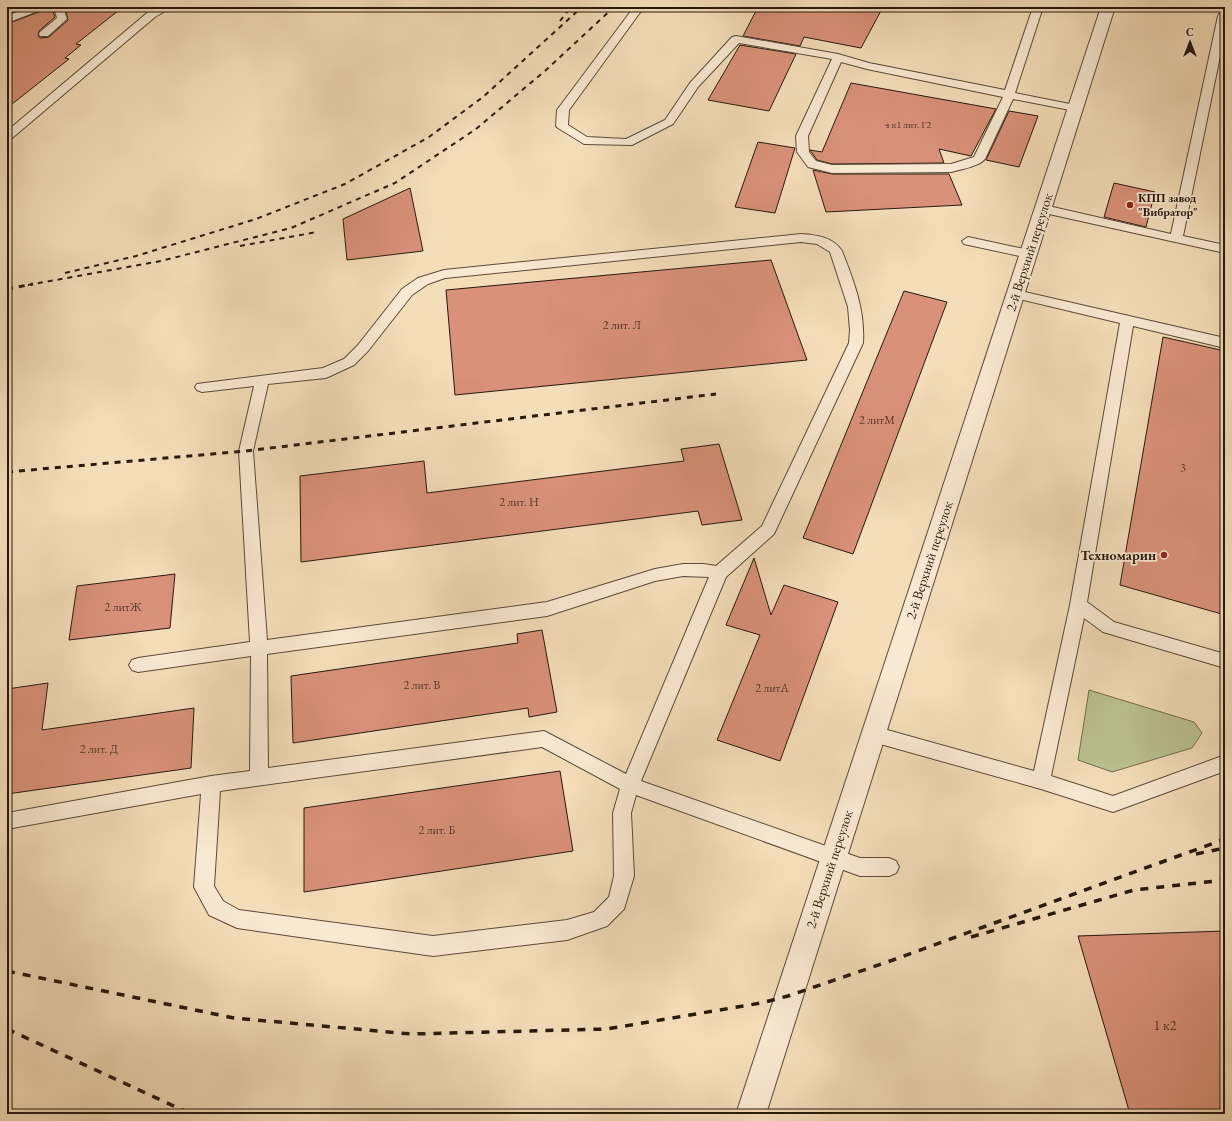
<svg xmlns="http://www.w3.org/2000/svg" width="1232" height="1121" viewBox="0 0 1232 1121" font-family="'EB Garamond',serif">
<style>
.green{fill:#bac190;stroke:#706c4e}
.building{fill:#d99179;stroke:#27180c}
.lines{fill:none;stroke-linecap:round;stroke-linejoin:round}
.lane-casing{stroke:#5a4937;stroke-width:2}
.street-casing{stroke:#5a4937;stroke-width:2}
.lane{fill:#f8e9d2;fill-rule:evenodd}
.street{fill:#f8e9d2;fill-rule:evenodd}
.rail-far2{stroke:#27180c;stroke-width:2;stroke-dasharray:5 5;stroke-linecap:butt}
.rail-far1{stroke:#27180c;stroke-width:3;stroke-dasharray:6 6;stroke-linecap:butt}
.rail{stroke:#27180c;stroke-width:3.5;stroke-dasharray:8 8;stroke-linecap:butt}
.poi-dot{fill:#8f2418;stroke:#f8e9d2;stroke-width:1.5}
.labels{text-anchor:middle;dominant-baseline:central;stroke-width:3.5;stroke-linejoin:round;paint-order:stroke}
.far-number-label{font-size:10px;fill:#543627}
.far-poi-label{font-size:12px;font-weight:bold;fill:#27180c;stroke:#f8e9d2;text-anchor:start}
.number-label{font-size:12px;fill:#543627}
.street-label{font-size:14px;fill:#27180c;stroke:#f8e9d2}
.poi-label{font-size:14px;font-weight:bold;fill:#27180c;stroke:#f8e9d2;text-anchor:end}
.near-number-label{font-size:14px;fill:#543627}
</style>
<rect width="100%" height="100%" fill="#f4ddb9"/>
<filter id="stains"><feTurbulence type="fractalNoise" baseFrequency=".005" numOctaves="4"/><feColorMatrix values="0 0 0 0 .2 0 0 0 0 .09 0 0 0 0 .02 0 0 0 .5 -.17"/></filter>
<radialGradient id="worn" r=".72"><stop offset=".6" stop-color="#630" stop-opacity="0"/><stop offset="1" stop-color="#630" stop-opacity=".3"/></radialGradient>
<polygon class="green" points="1089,690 1194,722 1202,733 1192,748 1112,772 1078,760"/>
<g class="building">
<polygon points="45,7 51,7 55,17 39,31 38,35 40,38 49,37 68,20 65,7 123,7 76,44 81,45 65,58 69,59 7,108 7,24 44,10"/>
<polygon points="758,7 883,7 861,48 804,37 800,46 743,36"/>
<polygon points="740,45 796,54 769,111 708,100"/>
<polygon points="851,83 996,109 971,156 939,149 944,163 832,164 817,160 810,150 822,152"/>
<polygon points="1009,111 1038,116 1019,167 986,160"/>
<polygon points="758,142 795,148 775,213 735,207"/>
<polygon points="813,170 832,174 949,174 962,205 826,212"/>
<polygon points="1114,183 1155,192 1146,227 1104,217"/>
<polygon points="410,188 423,251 347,260 343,219"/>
<polygon points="771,260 807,360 455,395 446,290"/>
<polygon points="904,291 947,302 853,554 803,538"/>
<polygon points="1163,337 1225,351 1225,615 1120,585"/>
<polygon points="719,444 742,520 702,525 698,511 301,562 300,476 424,461 427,493 684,461 681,449"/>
<polygon points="754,558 771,615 784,585 838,602 780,761 717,740 760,635 726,625"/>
<polygon points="175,574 170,628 69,640 77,586"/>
<polygon points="542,630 557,712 529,717 528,708 293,743 291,676 518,643 517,634"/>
<polygon points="48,683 42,730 194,708 191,768 7,794 7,689"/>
<polygon points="560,771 573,851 304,892 304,808"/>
<polygon points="1225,931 1225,1114 1130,1114 1078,936"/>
</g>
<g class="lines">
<defs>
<g id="lane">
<polygon points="30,7 44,7 43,9 7,23 7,16"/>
<polygon points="52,7 63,7 67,19 48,36 40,36 39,34 40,32 57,18 55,11"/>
<polygon points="159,7 172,7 155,17 11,139 7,140 7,131 147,13"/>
<path d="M634,7H644L569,110L568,125L587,137L626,139L665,120L690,83L732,37L736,36L838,54L869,63L1005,90L1033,7H1043L1015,93L1075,105L1081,108L1075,111L1013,99L985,159C978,167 961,169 951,172L832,173L808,167L797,152L796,136L832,59L739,43L698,87L673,124L632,145L584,144L558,128L556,126L557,110ZM841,62L867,69L1003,97L974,157L951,164L832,165L816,161L809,152L808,136Z"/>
<polygon points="1225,13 1225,32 1183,236 1225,245 1225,253 1040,212 1038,209 1044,205 1171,234 1218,16 1219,14"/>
<path d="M801,234C817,235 833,237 842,251C854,282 865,309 863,343L774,534L726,577L641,781L860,858H889L896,861L899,867L896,873L889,876H860L636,795L631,813L634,876L624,909L607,926L567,940L433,956L237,928L209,915L194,887L201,794L7,829V813L211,776L250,771L251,656L138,672L132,670L129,665L132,660L138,658L250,642L239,451L254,386L202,392L197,390L195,387L197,384L323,368L344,359L358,345L402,289L418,278L444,270ZM801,242L817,244L830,252L848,307L850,330L849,343L762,526L716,566L704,564H683L655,569L547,602L267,640L253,451L268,384L326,378L354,365L368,351L412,295L428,284L445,278ZM683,576L709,577L626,774L544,731L268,768L267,654L547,616L655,581ZM542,747L620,789L613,813L614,876L609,897L594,912L567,920L433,936L239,910L223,901L214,886L220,791Z"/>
<polygon points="968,237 1029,250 1034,251 1035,254 1034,257 1029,258 964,244 962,241"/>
<polygon points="1016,290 1225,338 1225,348 1133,326 1087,602 1114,622 1225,654 1225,668 1103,632 1084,618 1051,776 1113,796 1225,755 1225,771 1113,812 1041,789 873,742 867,739 864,734 867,729 873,726 1034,771 1070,605 1120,323 1011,297 1009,294 1011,291"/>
</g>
<polygon id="street" points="1101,7 1115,7 766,1114 736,1114"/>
</defs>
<use href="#lane" class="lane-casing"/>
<use href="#street" class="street-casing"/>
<use href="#lane" class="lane"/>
<use href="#street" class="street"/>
<g class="rail-far2">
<polyline points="560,21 571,7"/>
<polyline points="240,246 317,232"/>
<polyline points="65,273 136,256 256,219 345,184 429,137 483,97 582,7"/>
<polyline points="28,285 161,261 291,228 395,183 476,129 546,70 614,7"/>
</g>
<g class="rail-far1">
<polyline points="7,289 33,284"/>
<polyline points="7,472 246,451 716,394"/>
</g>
<g class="rail">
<polyline points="1196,854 1225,848"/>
<polyline points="971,937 1134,890 1225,880"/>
<polyline points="7,971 234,1018 411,1034 607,1029 761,1003 788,996 893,960 1225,839"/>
<polyline points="7,1029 191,1114"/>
</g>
</g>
<g class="poi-dot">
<circle cx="1130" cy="205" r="4"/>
<circle cx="1164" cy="555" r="4"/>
</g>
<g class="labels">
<g class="far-number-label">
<text x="908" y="124">4 к1 лит. Г2</text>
</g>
<g class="far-poi-label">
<text x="1138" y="198">КПП завод<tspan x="1138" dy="14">"Вибратор"</tspan></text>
</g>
<g class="number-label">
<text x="622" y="325">2 лит. Л</text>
<text x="877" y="420">2 литМ</text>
<text x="1183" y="468">3</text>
<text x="519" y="502">2 лит. Н</text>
<text x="123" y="607">2 литЖ</text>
<text x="422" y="685">2 лит. В</text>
<text x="772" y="688">2 литА</text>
<text x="99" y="749">2 лит. Д</text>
<text x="437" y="830">2 лит. Б</text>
</g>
<g class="street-label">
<text transform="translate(1029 252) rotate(-72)">2-й Верхний переулок</text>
<text transform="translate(929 560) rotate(-72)">2-й Верхний переулок</text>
<text transform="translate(829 869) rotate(-72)">2-й Верхний переулок</text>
</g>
<g class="poi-label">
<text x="1156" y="555">Техномарин</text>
</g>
<g class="near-number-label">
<text x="1165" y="1025">1 к2</text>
</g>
</g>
<rect width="1232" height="1121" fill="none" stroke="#f4ddb9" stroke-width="24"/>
<rect x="8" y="8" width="1216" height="1105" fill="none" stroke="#27180c" stroke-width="2"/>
<rect x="12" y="12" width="1208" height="1097" fill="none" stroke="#27180c"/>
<g transform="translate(1190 42)" stroke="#f8e9d2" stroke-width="3" paint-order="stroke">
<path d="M0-3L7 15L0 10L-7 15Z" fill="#27180c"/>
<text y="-6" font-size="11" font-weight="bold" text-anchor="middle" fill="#27180c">С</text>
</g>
<rect width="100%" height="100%" filter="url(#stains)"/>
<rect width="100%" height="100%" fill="url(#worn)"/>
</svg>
